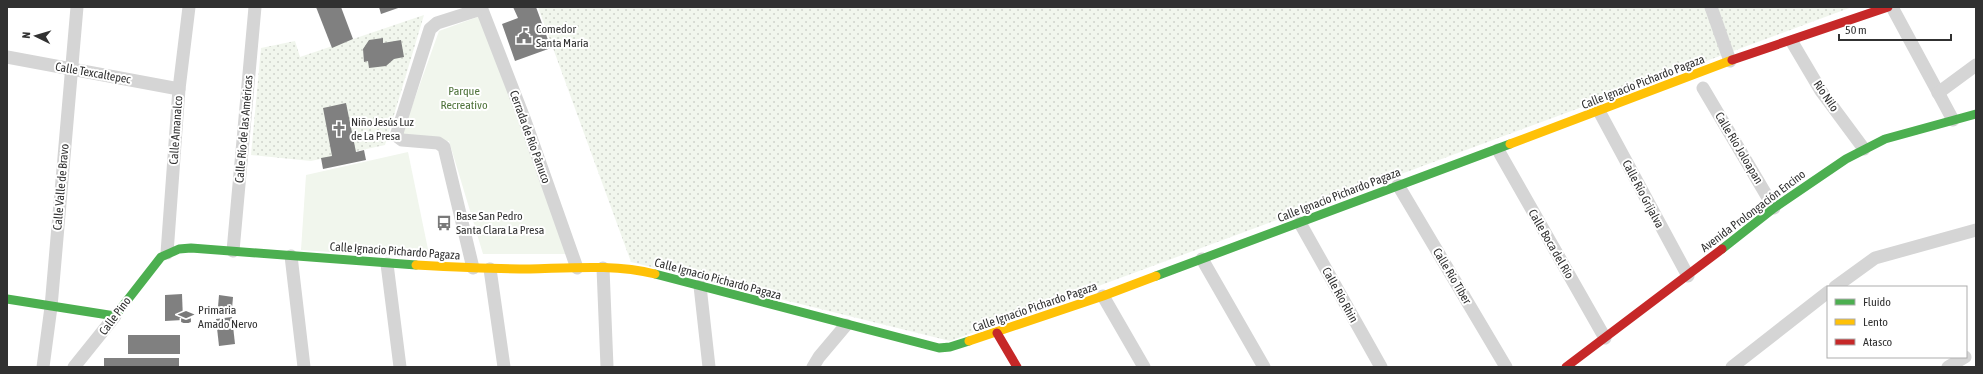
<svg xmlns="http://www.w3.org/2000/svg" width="1983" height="374" viewBox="0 0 1983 374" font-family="'Asap Condensed',sans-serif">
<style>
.grass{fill:url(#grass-dots)}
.park{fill:#f1f6ed}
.building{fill:#808080}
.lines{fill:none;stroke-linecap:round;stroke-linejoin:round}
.street{stroke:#d5d5d5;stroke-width:13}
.fast{stroke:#4caf50;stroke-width:9}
.slow{stroke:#ffc107;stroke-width:9}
.jam{stroke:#c62828;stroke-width:9}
.labels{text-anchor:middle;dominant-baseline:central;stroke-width:4;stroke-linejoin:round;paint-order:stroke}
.poi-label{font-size:12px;fill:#313131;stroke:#fff;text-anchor:start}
.street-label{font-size:12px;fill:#313131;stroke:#fff}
.park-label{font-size:12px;fill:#4e723a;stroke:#fff}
</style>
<defs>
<pattern id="grass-dots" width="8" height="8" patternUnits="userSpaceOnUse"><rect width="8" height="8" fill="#f1f6ed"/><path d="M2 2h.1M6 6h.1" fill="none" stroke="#cfd3cc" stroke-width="1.8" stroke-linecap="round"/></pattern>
</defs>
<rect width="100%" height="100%" fill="#fff"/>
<g class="grass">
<polygon points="538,7 1852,7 950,341 631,262"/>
<polygon points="424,15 385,145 311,161 251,155 261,48 295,41 300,57"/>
</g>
<g class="park">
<polygon points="483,15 566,254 483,254 449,141 401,137 439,31"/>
<polygon points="408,152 430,259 301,250 306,175"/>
</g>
<g class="building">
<polygon points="316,7 341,7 353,39 332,48"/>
<polygon points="379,7 401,7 381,14"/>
<polygon points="513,7 536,7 551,48 515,61 502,24 518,18"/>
<polygon points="383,38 383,43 401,40 404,57 394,59 386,66 369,68 368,61 364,62 363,49 369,40"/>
<polygon points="346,103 356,152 364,150 366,160 323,169 321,158 332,156 323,108"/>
<polygon points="182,294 183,320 165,321 165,295"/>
<polygon points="219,295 233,297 232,309 218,307"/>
<polygon points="232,317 235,344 219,346 216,319"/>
<rect x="128" y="335" width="52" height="19"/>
<rect x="104" y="358" width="75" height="9"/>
</g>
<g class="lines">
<g class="street">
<polyline points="481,7 524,118 577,268"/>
<polyline points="1711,7 1730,61"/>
<polyline points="1892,7 1953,120"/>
<polyline points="1792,42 1821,91 1864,149"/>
<polyline points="7,57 179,89"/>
<polyline points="1703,88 1774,208"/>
<polyline points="1938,93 1976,65"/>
<polyline points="1599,111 1688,276"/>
<polyline points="1498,150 1605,338"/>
<polyline points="1398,185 1506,367"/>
<polyline points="1300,223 1381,367"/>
<polyline points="233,251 255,7"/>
<polyline points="167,253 179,89 189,7"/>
<polyline points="291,256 304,367"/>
<polyline points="1202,259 1264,367"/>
<polyline points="387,264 400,367"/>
<polyline points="473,268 444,147 438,143 402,140 398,137 397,133 430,29 437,23 481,9"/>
<polyline points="603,268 607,367"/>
<polyline points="490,269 504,367"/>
<polyline points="700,286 709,367"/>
<polyline points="1835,287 1875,258 1976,230"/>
<polyline points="1103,296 1144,367"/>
<polyline points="43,367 51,307 77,7"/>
<polyline points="74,367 115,316"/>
<polyline points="813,367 819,357 846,325"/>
<polyline points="1732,367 1828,292"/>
<polyline points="1948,367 1965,357"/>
</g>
<g class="fast">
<polyline points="1722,249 1774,208 1846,159 1885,139 1976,114"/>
<polyline points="655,274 939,348 950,347 969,341"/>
<polyline points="1156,276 1510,144"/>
<polyline points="7,299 115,316 161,257 179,249 191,248 416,265"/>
</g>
<g class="slow">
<polyline points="1510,144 1732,60"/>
<path d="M416,265C454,267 492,269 530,269C571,268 615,264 655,274"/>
<polyline points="969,341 1103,296 1156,276"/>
</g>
<g class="jam">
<polyline points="1732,60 1888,7"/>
<polyline points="997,333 1017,367"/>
<polyline points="1566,367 1722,249"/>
</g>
</g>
<defs>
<symbol id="civic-bare" viewBox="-9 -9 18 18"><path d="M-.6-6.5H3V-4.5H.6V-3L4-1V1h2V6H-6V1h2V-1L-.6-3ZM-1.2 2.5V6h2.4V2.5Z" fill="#797979" stroke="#fff" stroke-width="2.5" paint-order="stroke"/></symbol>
<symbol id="church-bare" viewBox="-9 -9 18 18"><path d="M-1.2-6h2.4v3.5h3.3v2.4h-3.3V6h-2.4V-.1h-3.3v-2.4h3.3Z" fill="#797979" stroke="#fff" stroke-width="2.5" paint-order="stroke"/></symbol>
<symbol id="bus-bare" viewBox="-9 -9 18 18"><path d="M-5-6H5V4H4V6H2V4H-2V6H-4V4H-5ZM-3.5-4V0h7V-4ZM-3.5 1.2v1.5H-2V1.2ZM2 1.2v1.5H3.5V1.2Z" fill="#797979" stroke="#fff" stroke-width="2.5" paint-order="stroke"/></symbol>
<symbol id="school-bare" viewBox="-9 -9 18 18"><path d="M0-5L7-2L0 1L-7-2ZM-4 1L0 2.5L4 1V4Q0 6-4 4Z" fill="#797979" stroke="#fff" stroke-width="2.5" paint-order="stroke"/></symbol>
</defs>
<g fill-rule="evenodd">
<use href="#civic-bare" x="513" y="25" width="22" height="22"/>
<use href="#church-bare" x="328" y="118" width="22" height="22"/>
<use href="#bus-bare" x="433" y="212" width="22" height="22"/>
<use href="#school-bare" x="175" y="306" width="22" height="22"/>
</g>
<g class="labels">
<g class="poi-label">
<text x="536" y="29">Comedor<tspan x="536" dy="14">Santa María</tspan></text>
<text x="351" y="122">Niño Jesús Luz<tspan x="351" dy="14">de La Presa</tspan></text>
<text x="456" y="216">Base San Pedro<tspan x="456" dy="14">Santa Clara La Presa</tspan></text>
<text x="198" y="310">Primaria<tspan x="198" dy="14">Amado Nervo</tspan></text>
</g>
<g class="street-label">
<text transform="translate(93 73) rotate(10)">Calle Texcaltepec</text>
<text transform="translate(1643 82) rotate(-21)">Calle Ignacio Pichardo Pagaza</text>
<text transform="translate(1826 96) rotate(56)">Río Nilo</text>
<text transform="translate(244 129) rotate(-85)">Calle Río de las Américas</text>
<text transform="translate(176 130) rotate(-86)">Calle Amanalco</text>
<text transform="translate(530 137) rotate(70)">Cerrada de Río Pánuco</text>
<text transform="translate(1739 148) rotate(59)">Calle Río Joloapan</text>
<text transform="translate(61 187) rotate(-85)">Calle Valle de Bravo</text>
<text transform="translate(1643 194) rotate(62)">Calle Río Grijalva</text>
<text transform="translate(1339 195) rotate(-21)">Calle Ignacio Pichardo Pagaza</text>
<text transform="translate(1753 211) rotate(-37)">Avenida Prolongación Encino</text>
<text transform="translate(1551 244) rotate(60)">Calle Boca del Río</text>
<text transform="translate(395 251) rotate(4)">Calle Ignacio Pichardo Pagaza</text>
<text transform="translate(1452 276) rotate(59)">Calle Río Tiber</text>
<text transform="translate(718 279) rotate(15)">Calle Ignacio Pichardo Pagaza</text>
<text transform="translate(1340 295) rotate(61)">Calle Río Rhin</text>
<text transform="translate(1035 307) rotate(-19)">Calle Ignacio Pichardo Pagaza</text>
<text transform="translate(115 316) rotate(-53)">Calle Pino</text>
</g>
<g class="park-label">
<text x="464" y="91">Parque<tspan x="464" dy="14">Recreativo</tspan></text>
</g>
</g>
<rect width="1983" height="374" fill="none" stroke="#313131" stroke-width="16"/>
<rect x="1827" y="286" width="140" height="72" fill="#ffffff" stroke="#adadad"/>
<rect x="1835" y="299" width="20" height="6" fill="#4caf50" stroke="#adadad"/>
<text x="1863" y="306" font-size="12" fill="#313131">Fluido</text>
<rect x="1835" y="319" width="20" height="6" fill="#ffc107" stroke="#adadad"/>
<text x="1863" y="326" font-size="12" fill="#313131">Lento</text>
<rect x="1835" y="339" width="20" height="6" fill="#c62828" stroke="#adadad"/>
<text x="1863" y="346" font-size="12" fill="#313131">Atasco</text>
<g transform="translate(36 36) rotate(275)" stroke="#ffffff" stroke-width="3" paint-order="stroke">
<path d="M0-3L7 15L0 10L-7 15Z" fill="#313131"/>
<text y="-6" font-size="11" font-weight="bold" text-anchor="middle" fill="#313131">N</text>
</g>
<path d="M1839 34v6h112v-6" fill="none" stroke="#313131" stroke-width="2"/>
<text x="1845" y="34" font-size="12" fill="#313131" stroke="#ffffff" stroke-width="3" paint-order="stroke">50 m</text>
</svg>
